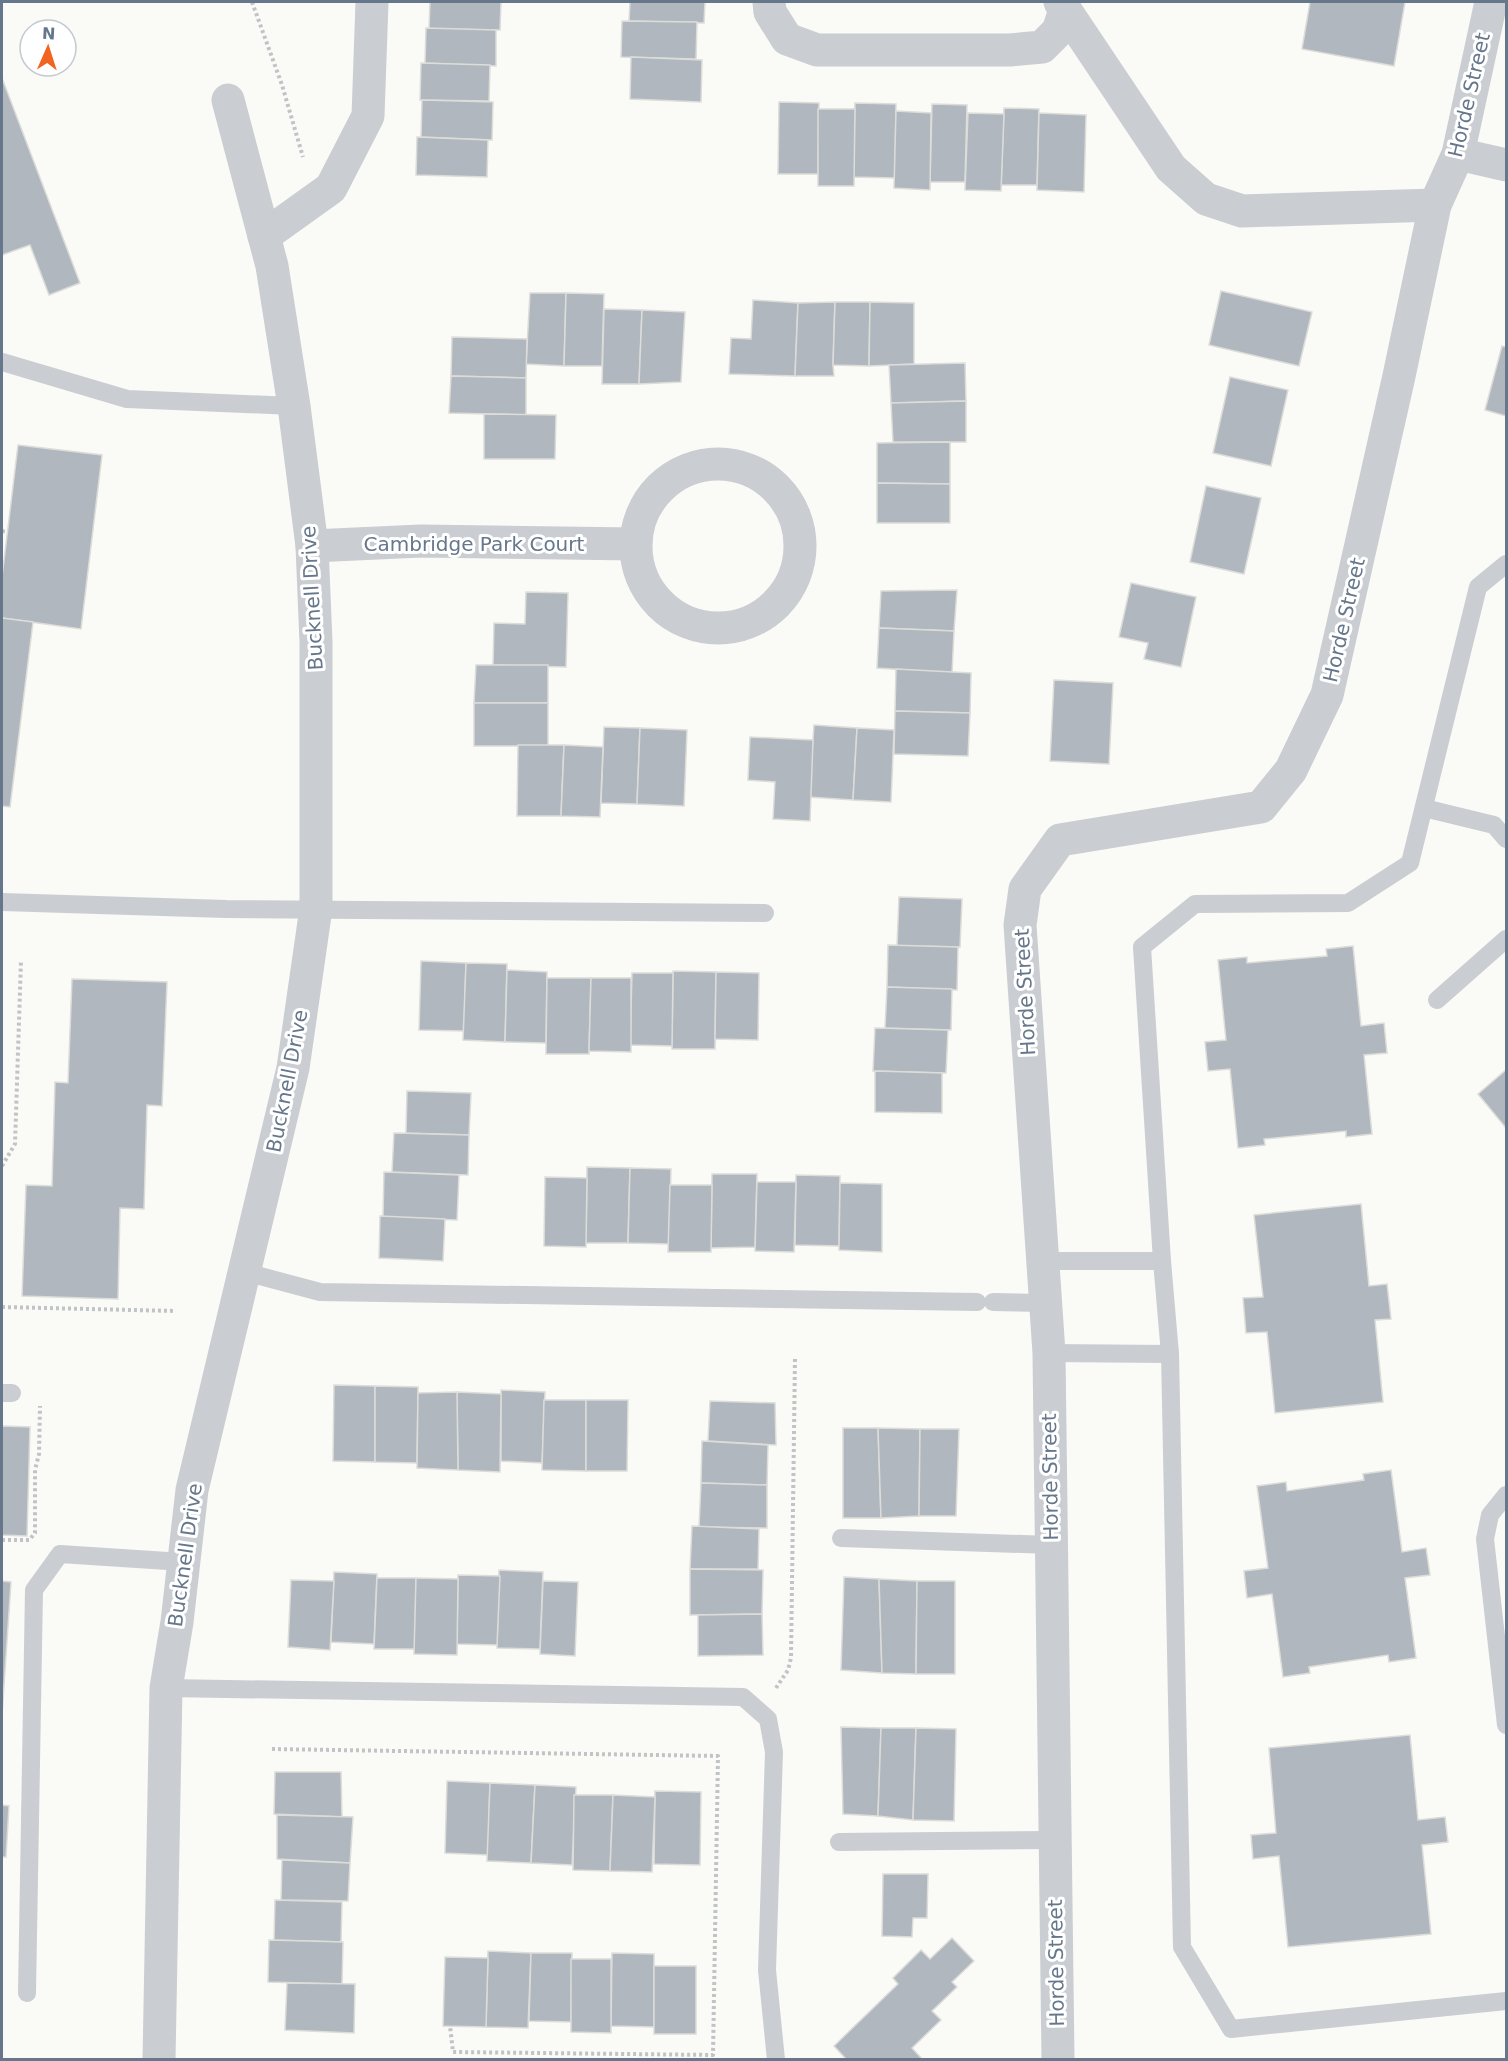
<svg xmlns="http://www.w3.org/2000/svg" width="1508" height="2061" viewBox="0 0 1508 2061" font-family="'DejaVu Sans',sans-serif">
<style>
.building{fill:#b0b7bf;stroke:#dcdcd9;stroke-width:1.5}
.lines{fill:none;stroke-linecap:round;stroke-linejoin:round}
.path{stroke:#c1c4c6;stroke-width:4;stroke-dasharray:3 3;stroke-linecap:butt}
.service{stroke:#cacdd1;stroke-width:18}
.minor{stroke:#cacdd1;stroke-width:33}
.labels{text-anchor:middle;dominant-baseline:central;stroke-width:6;stroke-linejoin:round;paint-order:stroke}
.street-label{font-size:20px;fill:#66778b;stroke:#fff}
</style>
<rect width="100%" height="100%" fill="#fafaf7"/>
<g class="building">
<polygon points="430,2 501,2 500,30 429,29"/>
<polygon points="630,2 705,2 704,23 629,21"/>
<polygon points="1310,2 1405,2 1394,66 1302,49"/>
<polygon points="622,21 697,22 696,59 621,57"/>
<polygon points="426,28 496,30 496,66 425,63"/>
<polygon points="631,57 702,60 701,102 630,99"/>
<polygon points="421,63 490,65 489,101 420,100"/>
<polygon points="2,78 80,283 49,295 30,245 2,255"/>
<polygon points="422,100 493,102 492,140 421,137"/>
<polygon points="779,102 819,103 818,174 778,174"/>
<polygon points="855,103 896,104 895,178 853,177"/>
<polygon points="932,104 967,105 965,182 930,182"/>
<polygon points="1004,108 1039,109 1037,185 1001,185"/>
<polygon points="818,109 855,109 854,186 818,186"/>
<polygon points="896,111 931,113 930,190 894,188"/>
<polygon points="968,113 1004,114 1001,191 965,190"/>
<polygon points="1039,113 1086,115 1084,192 1037,190"/>
<polygon points="417,137 488,140 487,177 416,175"/>
<polygon points="1221,291 1312,312 1299,366 1209,345"/>
<polygon points="530,293 566,293 564,366 526,364"/>
<polygon points="566,293 604,294 602,366 564,366"/>
<polygon points="753,300 798,303 795,376 729,374 731,338 751,339"/>
<polygon points="835,302 833,365 834,376 795,376 798,303"/>
<polygon points="835,302 870,302 869,366 833,365"/>
<polygon points="870,302 914,303 914,364 869,366"/>
<polygon points="604,309 642,310 639,384 602,384"/>
<polygon points="642,310 685,312 681,382 639,384"/>
<polygon points="452,337 527,339 526,378 451,376"/>
<polygon points="1502,346 1506,347 1506,416 1485,410"/>
<polygon points="965,363 966,401 891,403 889,365"/>
<polygon points="451,376 526,378 526,415 449,413"/>
<polygon points="1230,377 1288,390 1271,466 1213,453"/>
<polygon points="966,401 966,442 893,442 891,403"/>
<polygon points="484,414 556,415 555,459 484,459"/>
<polygon points="950,442 950,484 877,483 877,443"/>
<polygon points="18,445 102,455 81,629 2,618 2,577"/>
<polygon points="877,483 950,484 950,523 877,523"/>
<polygon points="1206,486 1261,498 1244,574 1190,562"/>
<polygon points="1131,583 1196,597 1181,667 1144,659 1148,643 1119,637"/>
<polygon points="957,590 954,631 879,628 881,591"/>
<polygon points="526,592 568,593 566,667 493,665 494,623 525,624"/>
<polygon points="2,618 33,622 10,807 2,806"/>
<polygon points="879,628 954,631 952,673 877,668"/>
<polygon points="476,665 548,665 548,703 474,703"/>
<polygon points="896,669 971,673 970,713 895,711"/>
<polygon points="1054,680 1113,683 1109,764 1050,761"/>
<rect x="474" y="703" width="74" height="43"/>
<polygon points="895,711 970,713 968,756 894,754"/>
<polygon points="814,725 857,728 853,800 809,797"/>
<polygon points="604,727 640,728 637,804 601,803"/>
<polygon points="640,728 687,730 684,806 637,804"/>
<polygon points="857,728 894,730 891,802 853,800"/>
<polygon points="750,737 813,740 810,821 773,819 775,782 748,780"/>
<polygon points="518,745 564,745 561,816 517,816"/>
<polygon points="564,745 603,747 600,817 561,816"/>
<polygon points="899,897 962,899 960,947 897,946"/>
<polygon points="888,945 958,947 957,990 887,987"/>
<polygon points="1353,946 1361,1026 1384,1023 1387,1053 1364,1055 1372,1134 1346,1137 1346,1131 1264,1139 1265,1145 1238,1148 1230,1069 1208,1071 1205,1042 1226,1040 1218,960 1247,957 1247,963 1327,956 1326,949"/>
<polygon points="421,961 466,963 464,1031 419,1030"/>
<polygon points="466,963 507,964 505,1042 463,1040"/>
<polygon points="507,970 547,972 546,1043 505,1042"/>
<polygon points="673,971 716,972 715,1049 672,1049"/>
<polygon points="716,972 759,973 758,1040 715,1039"/>
<polygon points="632,973 673,973 672,1046 630,1045"/>
<polygon points="547,978 591,978 589,1054 546,1054"/>
<polygon points="591,978 631,978 631,1052 589,1051"/>
<polygon points="72,979 167,982 162,1106 147,1105 144,1209 120,1208 118,1299 22,1296 26,1185 52,1186 55,1082 68,1083"/>
<polygon points="887,987 952,989 951,1030 885,1028"/>
<polygon points="875,1028 948,1030 946,1073 873,1071"/>
<polygon points="1506,1070 1506,1128 1478,1094"/>
<polygon points="875,1071 942,1073 942,1113 875,1112"/>
<polygon points="407,1091 471,1093 469,1135 406,1133"/>
<polygon points="394,1133 469,1135 468,1175 392,1172"/>
<polygon points="587,1167 630,1168 628,1243 586,1243"/>
<polygon points="630,1168 671,1169 669,1244 628,1243"/>
<polygon points="384,1172 459,1175 457,1220 383,1217"/>
<polygon points="712,1174 757,1174 755,1247 711,1248"/>
<polygon points="796,1175 840,1176 839,1246 795,1245"/>
<polygon points="545,1177 587,1178 586,1247 544,1246"/>
<polygon points="757,1182 796,1182 794,1252 755,1251"/>
<polygon points="840,1183 882,1184 882,1252 839,1250"/>
<polygon points="670,1185 712,1185 711,1252 668,1252"/>
<polygon points="1361,1204 1369,1286 1387,1284 1391,1319 1375,1320 1383,1402 1275,1413 1267,1332 1246,1333 1243,1298 1263,1297 1254,1215"/>
<polygon points="380,1216 445,1219 443,1261 379,1258"/>
<polygon points="334,1385 375,1386 375,1462 333,1461"/>
<polygon points="375,1386 418,1387 417,1463 375,1462"/>
<polygon points="501,1390 545,1392 542,1463 501,1461"/>
<polygon points="457,1392 501,1394 500,1472 458,1470"/>
<polygon points="457,1392 458,1470 417,1468 418,1393"/>
<polygon points="544,1400 586,1400 586,1471 542,1470"/>
<polygon points="586,1400 628,1400 627,1471 586,1471"/>
<polygon points="710,1401 775,1403 776,1445 708,1441"/>
<polygon points="2,1426 30,1427 27,1536 2,1535"/>
<polygon points="843,1428 878,1428 881,1518 843,1518"/>
<polygon points="878,1428 920,1429 919,1516 881,1518"/>
<polygon points="920,1429 959,1429 956,1516 919,1516"/>
<polygon points="702,1441 768,1445 767,1485 701,1483"/>
<polygon points="1391,1470 1402,1552 1426,1548 1430,1575 1405,1578 1416,1658 1389,1662 1388,1655 1309,1667 1310,1673 1283,1677 1272,1594 1247,1598 1244,1571 1268,1568 1257,1486 1286,1482 1287,1491 1364,1480 1363,1474"/>
<polygon points="701,1483 767,1485 767,1528 699,1527"/>
<polygon points="692,1526 759,1529 758,1569 690,1569"/>
<polygon points="690,1569 763,1570 762,1614 690,1615"/>
<polygon points="499,1570 543,1572 540,1649 497,1648"/>
<polygon points="334,1572 377,1574 374,1644 331,1642"/>
<polygon points="458,1575 500,1576 497,1645 457,1644"/>
<polygon points="844,1577 879,1579 882,1673 841,1670"/>
<polygon points="377,1578 416,1578 415,1649 374,1649"/>
<polygon points="416,1578 458,1579 457,1655 414,1654"/>
<polygon points="879,1579 917,1581 916,1674 882,1673"/>
<polygon points="291,1580 334,1581 330,1650 288,1647"/>
<polygon points="2,1581 11,1582 2,1715"/>
<polygon points="543,1581 578,1582 575,1656 540,1654"/>
<polygon points="917,1581 955,1581 955,1674 916,1674"/>
<polygon points="762,1614 763,1655 698,1656 698,1615"/>
<polygon points="841,1727 881,1728 878,1816 843,1814"/>
<polygon points="881,1728 916,1728 913,1820 878,1816"/>
<polygon points="916,1728 956,1729 954,1821 913,1820"/>
<polygon points="1410,1735 1418,1820 1445,1817 1448,1842 1422,1845 1431,1934 1288,1947 1279,1856 1253,1859 1251,1835 1276,1833 1269,1748"/>
<polygon points="275,1772 341,1772 342,1817 274,1814"/>
<polygon points="447,1781 490,1783 488,1855 445,1853"/>
<polygon points="490,1783 535,1785 531,1863 487,1861"/>
<polygon points="535,1785 576,1787 572,1865 531,1863"/>
<polygon points="655,1791 701,1792 700,1865 654,1864"/>
<polygon points="574,1795 613,1795 610,1871 573,1870"/>
<polygon points="613,1795 655,1797 652,1872 610,1871"/>
<polygon points="2,1805 9,1806 6,1857 2,1857"/>
<polygon points="277,1815 353,1817 350,1863 277,1859"/>
<polygon points="282,1860 350,1863 348,1901 281,1900"/>
<polygon points="883,1874 928,1874 927,1918 913,1918 912,1937 882,1936"/>
<polygon points="275,1900 342,1902 341,1942 274,1940"/>
<polygon points="952,1938 974,1961 952,1982 957,1987 932,2011 941,2020 912,2048 923,2060 847,2060 834,2046 898,1984 893,1978 921,1950 930,1959"/>
<polygon points="269,1940 343,1942 342,1984 268,1982"/>
<polygon points="488,1951 531,1953 528,2028 486,2027"/>
<polygon points="531,1953 572,1953 571,2022 529,2021"/>
<polygon points="612,1953 654,1954 654,2027 611,2026"/>
<polygon points="445,1957 488,1958 486,2027 443,2026"/>
<polygon points="571,1959 611,1959 611,2033 571,2032"/>
<rect x="654" y="1966" width="42" height="68"/>
<polygon points="287,1983 355,1984 354,2033 285,2030"/>
</g>
<g class="lines">
<g class="path">
<polyline points="252,2 282,85 303,157"/>
<polyline points="2,531 7,532"/>
<polyline points="2,1166 15,1144 21,960"/>
<polyline points="2,1307 176,1311"/>
<polyline points="2,1540 29,1540 35,1533 35,1470 39,1454 40,1406"/>
<polyline points="776,1688 788,1670 791,1658 795,1357"/>
<polyline points="272,1749 718,1756 713,2055 453,2052 450,2026"/>
</g>
<g class="service">
<polyline points="2,362 127,399 294,406"/>
<polyline points="1506,564 1478,587 1410,863 1348,903 1195,904 1142,947 1162,1261 1170,1354 1182,1947 1231,2029 1506,2001"/>
<polyline points="1424,808 1494,825 1506,839"/>
<polyline points="2,902 226,909 765,913"/>
<polyline points="1437,1000 1506,939"/>
<polyline points="1042,1261 1162,1261"/>
<polyline points="245,1272 320,1292 977,1302"/>
<polyline points="993,1302 1045,1303"/>
<polyline points="1049,1353 1170,1354"/>
<polyline points="2,1393 12,1393"/>
<polyline points="1506,1495 1490,1515 1485,1539 1506,1725"/>
<polyline points="841,1538 1051,1545"/>
<polyline points="166,1688 743,1697 768,1719 774,1752 767,1970 776,2060"/>
<polyline points="839,1842 1055,1840"/>
<polyline points="27,1993 34,1590 60,1554 183,1562"/>
</g>
<g class="minor">
<polyline points="769,2 770,12 787,39 817,50 1010,50 1042,47 1058,31 1065,10"/>
<polyline points="1060,2 1171,168 1206,199 1242,211 1435,205"/>
<polyline points="1458,154 1506,165"/>
<polyline points="264,236 331,188 368,116 372,2"/>
<circle cx="718" cy="546" r="82"/>
<polyline points="312,546 421,541 635,544"/>
<polyline points="159,2060 166,1688 177,1622 192,1490 293,1068 316,908 316,642 312,546 294,406 272,266 228,100"/>
<polyline points="1058,2060 1049,1353 1020,925 1025,889 1060,840 1261,807 1291,770 1327,695 1399,376 1435,205 1458,154 1491,2"/>
</g>
</g>
<g class="labels">
<g class="street-label">
<text transform="translate(1469 95) rotate(-77)">Horde Street</text>
<text x="474" y="544">Cambridge Park Court</text>
<text transform="translate(312 598) rotate(-93)">Bucknell Drive</text>
<text transform="translate(1344 620) rotate(-77)">Horde Street</text>
<text transform="translate(1025 992) rotate(-93)">Horde Street</text>
<text transform="translate(287 1081) rotate(-79)">Bucknell Drive</text>
<text transform="translate(1050 1477) rotate(-91)">Horde Street</text>
<text transform="translate(185 1555) rotate(-82)">Bucknell Drive</text>
<text transform="translate(1056 1963) rotate(-91)">Horde Street</text>
</g>
</g>
<rect width="1508" height="2061" fill="none" stroke="#66778b" stroke-width="6"/>
<g transform="translate(48 48) rotate(3)"><circle r="28" fill="#ffffff" stroke="#c2c9d1" stroke-width="1.5"/>
<path d="M0-4.5L10 22L0 15L-10 22Z" fill="#f16520"/>
<text y="-9" font-size="16" font-weight="bold" text-anchor="middle" fill="#66778b">N</text>
</g>
</svg>
